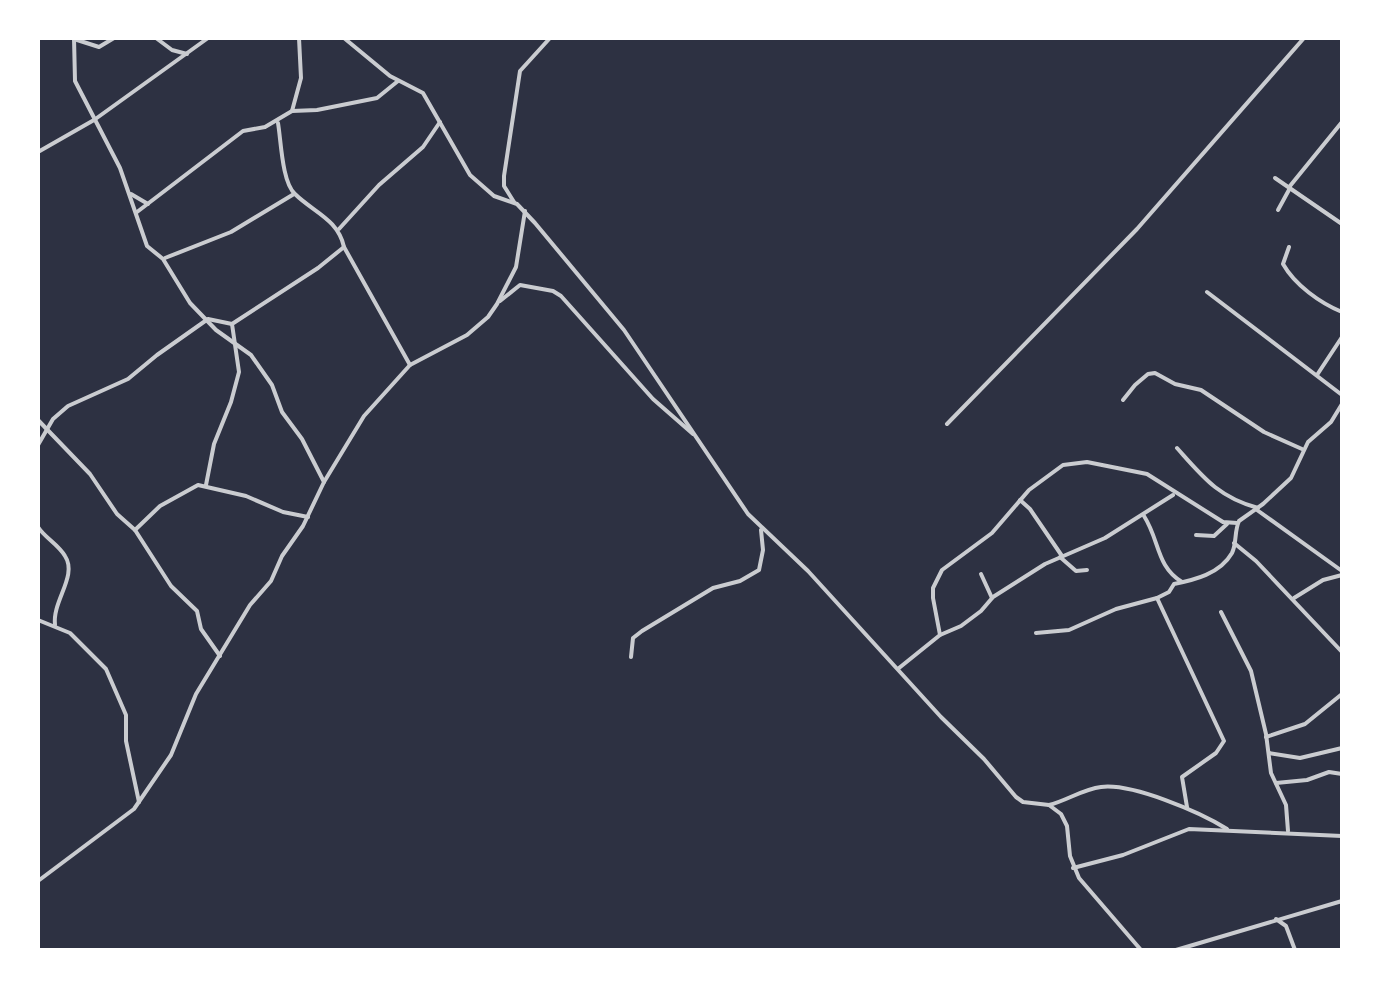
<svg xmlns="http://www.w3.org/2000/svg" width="1380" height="988" viewBox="0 0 1380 988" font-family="Helvetica,sans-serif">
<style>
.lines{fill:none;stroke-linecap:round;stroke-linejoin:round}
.minor{stroke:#caccd0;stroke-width:4}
</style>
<rect width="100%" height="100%" fill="#2d3142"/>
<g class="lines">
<g class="minor">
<polyline points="74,38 75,81 120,168 147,246 163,259 190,303 216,330 251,355 272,385 282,412 302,439 324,482"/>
<polyline points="156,38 172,50 187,54"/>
<polyline points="344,38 390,76 423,93 470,175 494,196 517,204 535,223 624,330 748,514 808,571 941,717 984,759 1016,797 1023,802 1049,805 1061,814 1067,826 1070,856 1079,878 1141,950"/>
<polyline points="74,39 99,47 114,38"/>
<polyline points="292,111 301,78 299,38"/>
<path d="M278,123C281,140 282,183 295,194C313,212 338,219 344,247L410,365"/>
<polyline points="38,152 94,120 208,38"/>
<polyline points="1275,178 1342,224"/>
<polyline points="1290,186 1342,122"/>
<polyline points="131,194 148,204"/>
<polyline points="514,202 504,186 504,176 520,71 550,38"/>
<polyline points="1278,210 1290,188"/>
<polyline points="137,212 243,131 265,127 292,111 317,110 377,98 398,81"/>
<polyline points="339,229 379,185 423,147 440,122"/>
<path d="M1289,247L1283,264C1295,285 1320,303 1342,312"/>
<polyline points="165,258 231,232 294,194"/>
<polyline points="1207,292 1342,395"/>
<polyline points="500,301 520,285 553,291 561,296 653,399 693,434"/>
<polyline points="1317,375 1342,337"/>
<polyline points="1123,400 1135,385 1148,374 1155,373 1175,384 1201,390 1264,432 1302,449"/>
<polyline points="38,420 90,474 117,514 135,530 171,586 197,611 201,629 220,656"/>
<polyline points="947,424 1137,229 1304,38"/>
<polyline points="38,445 53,419 68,406 128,379 157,355 208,319 232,324"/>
<path d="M1177,448C1203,477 1218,497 1258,508"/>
<polyline points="206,485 214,444 231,402 239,372 232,324 318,268 344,247"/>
<polyline points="1020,500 1030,509 1062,556"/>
<polyline points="1257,510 1342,571"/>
<path d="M1144,516C1160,541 1156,566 1182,582"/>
<path d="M38,527C45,538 58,544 65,556C78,576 52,601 55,625"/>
<polyline points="135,530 160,506 198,485 246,496 283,512 308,517"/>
<polyline points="1196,535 1214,536 1227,524"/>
<polyline points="1234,543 1256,561 1342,652"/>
<polyline points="1060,557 1076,571 1087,570"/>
<polyline points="981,574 992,598"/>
<polyline points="1157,598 1224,741 1216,753 1182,777 1187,807"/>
<polyline points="1294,598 1323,580 1342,575"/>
<polyline points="1221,612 1251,671 1266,734 1271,773 1286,805 1288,831"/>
<polyline points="38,620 70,633 106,669 126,715 126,741 139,802"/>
<path d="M1036,633L1069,630L1116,609L1157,598L1169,592L1174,584C1194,580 1220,574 1232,553C1237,543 1234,532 1239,521L1263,504L1291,478L1308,442L1331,422L1342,404"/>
<polyline points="940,635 961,626 981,611 993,597 1045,564 1105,538 1173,495"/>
<polyline points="631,657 633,638 642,631 713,588 740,581 759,570 763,550 761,530"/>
<polyline points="899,668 940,635 933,598 933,588 942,570 992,533 1029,490 1063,465 1087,462 1147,474 1223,522 1237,523"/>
<polyline points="1266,737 1305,724 1342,694"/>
<polyline points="1269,753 1300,758 1342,748"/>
<polyline points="1276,783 1307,780 1329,772 1342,774"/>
<path d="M1049,805C1066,801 1083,789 1101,787C1132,783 1200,812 1227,829"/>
<polyline points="1073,868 1123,855 1189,829 1342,836"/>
<polyline points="38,881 134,809 171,755 196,694 250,605 271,581 282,556 303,526 324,482 364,416 410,365 467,335 488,317 497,304 516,267 525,211"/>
<polyline points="1276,919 1286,926 1295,950"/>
<polyline points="1176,950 1342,901"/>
</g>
</g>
<rect width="1380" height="988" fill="none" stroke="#ffffff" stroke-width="80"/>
</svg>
